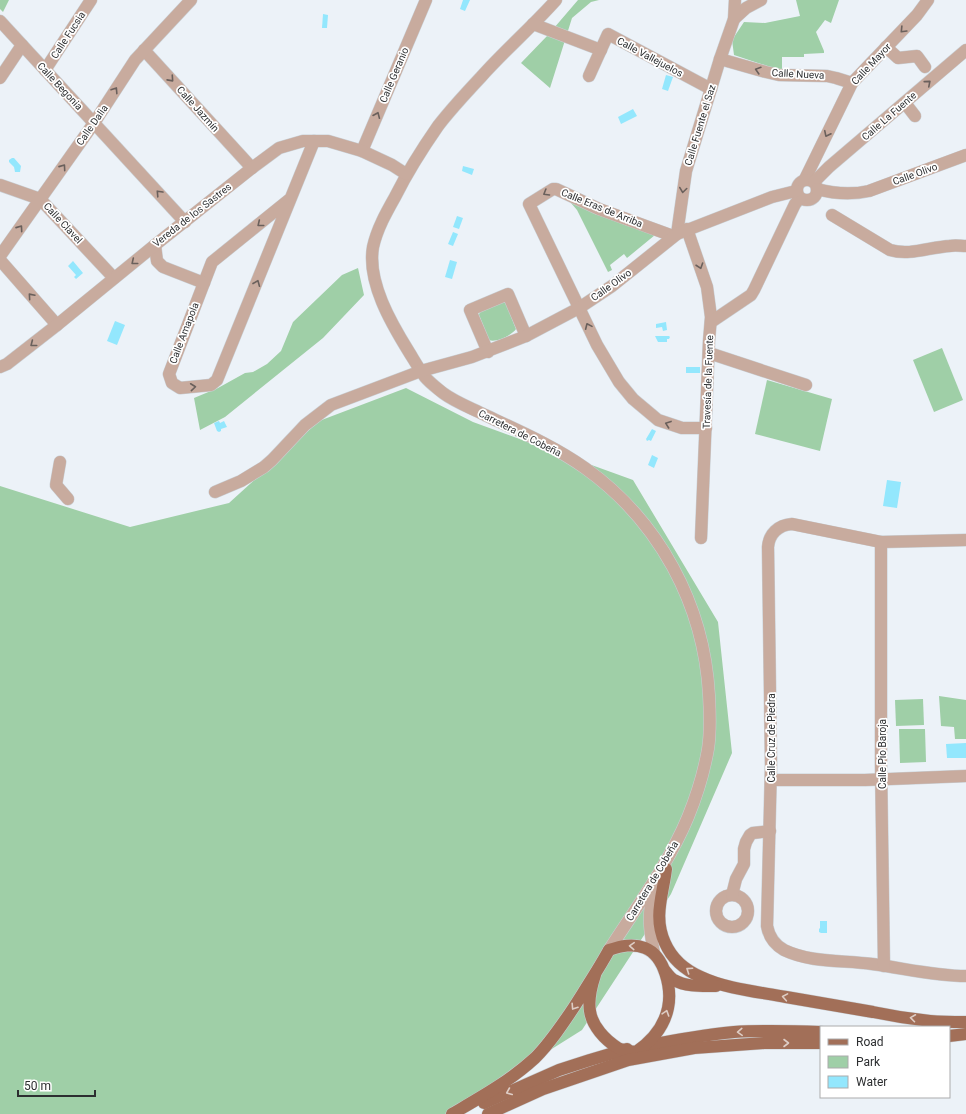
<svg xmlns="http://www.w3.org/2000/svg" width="966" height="1114" viewBox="0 0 966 1114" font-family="Roboto,sans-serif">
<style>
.green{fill:#9fcfa7}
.water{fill:#93e7fd}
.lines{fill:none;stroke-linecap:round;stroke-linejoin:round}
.minor-casing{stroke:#c9cfd4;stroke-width:13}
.major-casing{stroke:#c9cfd4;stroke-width:13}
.minor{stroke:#c8ab9e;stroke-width:12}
.major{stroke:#a26f58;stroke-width:12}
.oneway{stroke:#6a605c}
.oneway2{stroke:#decdc5}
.labels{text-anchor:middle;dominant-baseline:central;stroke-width:3.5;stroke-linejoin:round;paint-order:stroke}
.street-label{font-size:10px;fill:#2c2e30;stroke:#fff}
</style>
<rect width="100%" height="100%" fill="#ecf2f8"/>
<g class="green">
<polygon points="0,0 9,0 3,12 0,9"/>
<polygon points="578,0 599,0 591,2 572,18 550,88 521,63 548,35"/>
<polygon points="796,0 839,0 831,23 825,20 816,32 824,51 824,53 804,54 804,57 782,57 782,71 734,55 732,40 744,22 765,23 800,16"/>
<polygon points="572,201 655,235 627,258 624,254 610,265 612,270 608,272 577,210 571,203"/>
<polygon points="358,268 364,295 323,338 225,417 200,430 194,398 218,388 245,373 253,372 267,364 281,351 293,322 342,275"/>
<path d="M504,302L506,303L516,329C512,335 496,343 489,340L479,315L480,311Z"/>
<polygon points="942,348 963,400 934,412 913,360"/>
<polygon points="767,380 832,399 820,451 755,434"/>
<polygon points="406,388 473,422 633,480 718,622 732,753 671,894 582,1030 448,1114 0,1114 0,486 130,527 229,503 319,421"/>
<polygon points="939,696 966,700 966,739 955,739 954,727 941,726"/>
<polygon points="923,699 924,725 896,726 895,700"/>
<polygon points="899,729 925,729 926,762 900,763"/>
</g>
<g class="water">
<polygon points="463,0 470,0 465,11 460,9"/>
<polygon points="323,14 328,15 327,28 322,28"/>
<polygon points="666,75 673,77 668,91 662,89"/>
<polygon points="633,109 637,116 621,124 618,117"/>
<polygon points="12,158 14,158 21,166 20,172 15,172 14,167 9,162 9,160"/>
<polygon points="463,166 474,169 472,175 462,171"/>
<polygon points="457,216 463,218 459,229 453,227"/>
<polygon points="453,232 458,234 453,246 448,244"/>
<polygon points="450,260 457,262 452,279 445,277"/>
<polygon points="73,261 83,273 76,279 74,277 76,275 68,266"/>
<polygon points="115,321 125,325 117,345 107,341"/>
<polygon points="666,322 667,330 663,331 662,327 656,328 656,324"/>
<polygon points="655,336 669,336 670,337 669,339 667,339 667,342 658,342"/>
<rect x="686" y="367" width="14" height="6"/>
<polygon points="219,421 220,423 224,421 227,427 221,429 221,431 219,432 217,431 214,423"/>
<polygon points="652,429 656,431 651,441 649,440 647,441 646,439"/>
<polygon points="652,455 658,458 654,468 648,465"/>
<polygon points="887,480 901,482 897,508 883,506"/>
<polygon points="966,743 966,758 947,758 946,744"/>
<polygon points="820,921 827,921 827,933 821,933 819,932 819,929 820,928"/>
</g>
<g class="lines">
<defs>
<g id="minor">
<path d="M556,0C532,27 505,50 481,77C466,93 451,109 438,126C422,149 407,173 395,197C386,213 377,229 373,247C367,282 391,323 409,352C414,360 419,369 425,377C430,383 437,388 443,393C455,402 471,408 485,415C519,431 554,446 585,468C659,521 704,604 709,695C710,713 711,731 708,749C704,772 697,795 688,817C669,863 636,908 609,950"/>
<polyline points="734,19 746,8 761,0"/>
<polyline points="0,21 185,222"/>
<polyline points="533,24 601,50"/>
<polyline points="886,47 898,58 917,56 925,67"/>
<polyline points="144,50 252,168"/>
<polyline points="720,59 766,72 779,75 827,76 836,78 852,83"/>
<polyline points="45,70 91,0"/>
<polyline points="589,76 608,34 711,89"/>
<polyline points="0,78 22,45"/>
<polyline points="905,103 915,116"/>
<polyline points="362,151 426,0"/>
<polyline points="805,179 852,83 917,15 928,0"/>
<circle cx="807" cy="190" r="10"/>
<polyline points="814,182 829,167 966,50"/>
<polyline points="0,185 40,199 114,278"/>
<path d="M817,189C835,194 851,195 869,191L966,155"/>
<polyline points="290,199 212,262 169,374 172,383 180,388 211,385 217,380 314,141"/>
<path d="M832,215L890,250C910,256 930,247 950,246C955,245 961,246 966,246"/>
<polyline points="687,229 707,287 711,317 709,341 701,538"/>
<polyline points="677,234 686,171 720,59 734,19 735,0"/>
<polyline points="673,236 599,209 556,189 553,189 529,204 597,345 619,382 633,399 658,420 682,428 706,428"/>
<polyline points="155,245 157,261 163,267 204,283"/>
<polyline points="0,256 94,123 135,60 191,0"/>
<polyline points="0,260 57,325"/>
<polyline points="711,322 751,295 754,290 795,204 800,198"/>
<polyline points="488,352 470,310 508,294 526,336"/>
<polyline points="709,353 806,385"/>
<polyline points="0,367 7,364 57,325 155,245 252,168 279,148 303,141 328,141 362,151 392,165 406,174"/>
<polyline points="60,462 56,485 68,499"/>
<polyline points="215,492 241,481 264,467 272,460 305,425 331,405 421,371 472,357 526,336 579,308 612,286 677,234 772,197 796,191"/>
<path d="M966,540L881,542L792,524C778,525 769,534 768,547L771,765L767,926C769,937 775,945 784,950C811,963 843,960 872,964C903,968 935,976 966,976"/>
<polyline points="881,542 881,764 884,966"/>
<polyline points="771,780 865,780 966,776"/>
<circle cx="732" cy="911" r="16"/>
<polyline points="732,895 736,879 744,864 744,849 746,842 750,835 753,833 770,831"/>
<path d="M654,953C651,937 648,921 651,905C653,896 658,887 662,879"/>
</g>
<g id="major">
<path d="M666,869C663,895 653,917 665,943C672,959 685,970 701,977C726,989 760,992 786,997C815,1002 844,1007 873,1012C892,1016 911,1019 930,1021C942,1022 954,1022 966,1022"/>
<path d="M665,971C668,974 670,978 674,980C686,987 702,986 716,986"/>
<polyline points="949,1036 966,1034"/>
<path d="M645,1046C675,1040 704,1035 734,1032C763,1030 792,1031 821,1032"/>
<polyline points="484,1103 559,1070 590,1060 627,1049"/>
<path d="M452,1114C481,1097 510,1081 535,1058C550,1043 562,1025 574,1007C586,988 598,970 609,950C621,946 633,943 645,948C665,956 672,989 668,1008C664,1027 652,1041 636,1052C630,1051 624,1051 618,1048C605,1040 592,1026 590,1011C588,999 591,987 595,975"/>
<polyline points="488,1114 543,1089 628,1060 694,1048 764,1043 821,1043"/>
</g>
</defs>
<use href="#minor" class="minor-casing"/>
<use href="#major" class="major-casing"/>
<use href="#minor" class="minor"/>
<use href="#major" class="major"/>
</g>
<defs><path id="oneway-chevron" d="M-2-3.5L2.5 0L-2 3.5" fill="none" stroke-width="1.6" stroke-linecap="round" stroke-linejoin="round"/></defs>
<g class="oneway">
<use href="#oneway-chevron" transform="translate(903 30) rotate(134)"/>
<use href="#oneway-chevron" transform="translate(758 70) rotate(-163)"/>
<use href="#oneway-chevron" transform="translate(171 79) rotate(48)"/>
<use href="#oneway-chevron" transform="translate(928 83) rotate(-41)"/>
<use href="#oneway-chevron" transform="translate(115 90) rotate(-57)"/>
<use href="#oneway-chevron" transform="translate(377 115) rotate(-67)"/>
<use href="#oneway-chevron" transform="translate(827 134) rotate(116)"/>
<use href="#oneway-chevron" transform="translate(63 167) rotate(-55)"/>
<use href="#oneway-chevron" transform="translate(683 190) rotate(98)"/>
<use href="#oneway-chevron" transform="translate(159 193) rotate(-133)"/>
<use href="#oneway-chevron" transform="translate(546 193) rotate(149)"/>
<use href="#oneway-chevron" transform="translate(260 224) rotate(141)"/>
<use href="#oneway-chevron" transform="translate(20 228) rotate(-55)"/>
<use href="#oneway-chevron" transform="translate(134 262) rotate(141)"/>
<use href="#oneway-chevron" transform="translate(700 266) rotate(71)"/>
<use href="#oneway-chevron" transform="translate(257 283) rotate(-68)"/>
<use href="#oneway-chevron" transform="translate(31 296) rotate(-131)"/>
<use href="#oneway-chevron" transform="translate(588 326) rotate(-114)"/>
<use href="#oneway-chevron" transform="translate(33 344) rotate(142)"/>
<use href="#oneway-chevron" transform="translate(193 387) rotate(-6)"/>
<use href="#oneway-chevron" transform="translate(668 424) rotate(-160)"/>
</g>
<g class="oneway2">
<use href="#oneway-chevron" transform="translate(632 946) rotate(-177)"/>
<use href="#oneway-chevron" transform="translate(689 970) rotate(-146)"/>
<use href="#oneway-chevron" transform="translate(785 997) rotate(-170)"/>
<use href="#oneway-chevron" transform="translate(574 1007) rotate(123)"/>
<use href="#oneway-chevron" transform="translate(666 1013) rotate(-72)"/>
<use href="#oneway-chevron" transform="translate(913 1018) rotate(-172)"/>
<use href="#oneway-chevron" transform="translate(740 1032) rotate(177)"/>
<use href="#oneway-chevron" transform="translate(786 1043)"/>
<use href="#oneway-chevron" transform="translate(509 1092) rotate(157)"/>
</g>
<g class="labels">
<g class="street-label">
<text transform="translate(68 35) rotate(-57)">Calle Fucsia</text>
<text transform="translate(650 57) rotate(28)">Calle Vallejuelos</text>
<text transform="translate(871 64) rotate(-47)">Calle Mayor</text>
<text transform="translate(798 74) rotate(3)">Calle Nueva</text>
<text transform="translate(394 75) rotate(-67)">Calle Geranio</text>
<text transform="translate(60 86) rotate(47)">Calle Begonia</text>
<text transform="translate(198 109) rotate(48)">Calle Jazmín</text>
<text transform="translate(889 116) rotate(-41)">Calle La Fuente</text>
<text transform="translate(92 125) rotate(-55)">Calle Dalia</text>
<text transform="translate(700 125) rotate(-73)">Calle Fuente el Saz</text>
<text transform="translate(915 174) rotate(-20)">Calle Olivo</text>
<text transform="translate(602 208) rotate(22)">Calle Eras de Arriba</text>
<text transform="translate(192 215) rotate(-38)">Vereda de los Sastres</text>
<text transform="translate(63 223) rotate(47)">Calle Clavel</text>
<text transform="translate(611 285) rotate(-36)">Calle Olivo</text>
<text transform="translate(184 333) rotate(-69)">Calle Amapola</text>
<text transform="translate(708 382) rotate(-88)">Travesía de la Fuente</text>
<text transform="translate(520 433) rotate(27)">Carretera de Cobeña</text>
<text transform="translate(771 738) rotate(-90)">Calle Cruz de Piedra</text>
<text transform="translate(882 754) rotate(-90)">Calle Pío Baroja</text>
<text transform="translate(652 881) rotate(-59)">Carretera de Cobeña</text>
</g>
</g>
<rect x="820" y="1026" width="130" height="72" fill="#ffffff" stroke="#ababac"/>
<rect x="828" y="1039" width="20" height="6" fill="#a26f58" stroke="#ababac"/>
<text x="856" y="1046" font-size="12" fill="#2c2e30">Road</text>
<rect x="828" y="1056" width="20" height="12" fill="#9fcfa7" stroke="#ababac"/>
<text x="856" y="1066" font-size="12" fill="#2c2e30">Park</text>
<rect x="828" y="1076" width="20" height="12" fill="#93e7fd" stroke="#ababac"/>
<text x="856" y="1086" font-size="12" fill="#2c2e30">Water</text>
<path d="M18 1090v6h77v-6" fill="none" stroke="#2c2e30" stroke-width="2"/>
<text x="24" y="1090" font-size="12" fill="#2c2e30" stroke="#ffffff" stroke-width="3" paint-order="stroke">50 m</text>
</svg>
